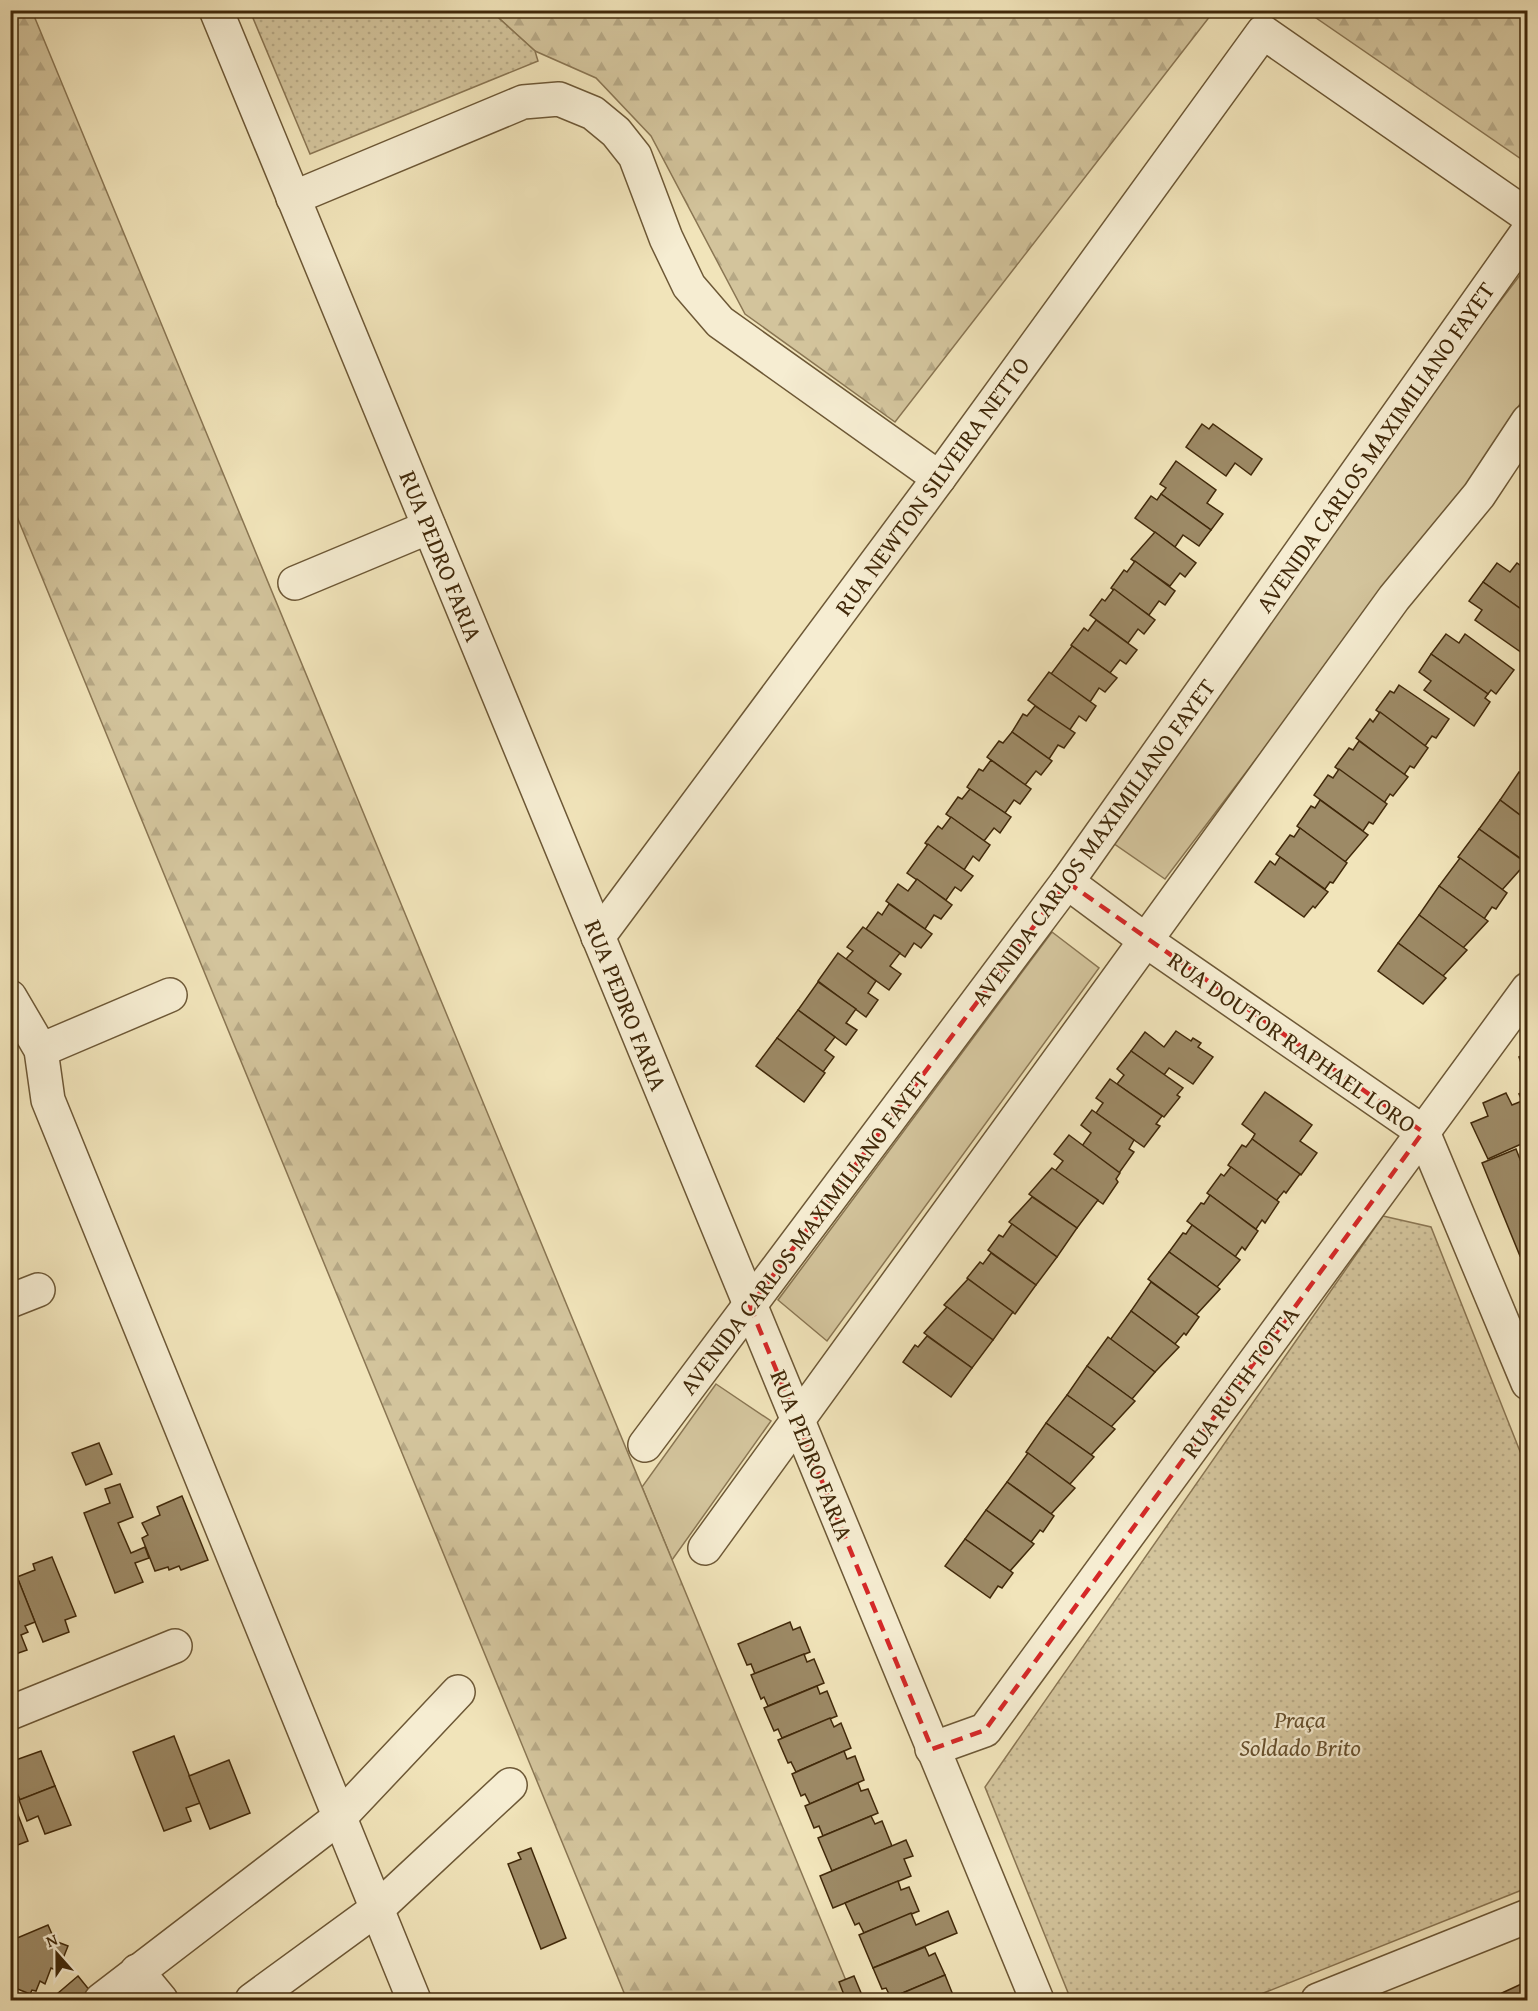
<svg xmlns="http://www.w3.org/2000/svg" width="1538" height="2011" viewBox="0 0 1538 2011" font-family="'Gentium Book Plus',serif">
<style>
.grass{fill:#d3c49c;stroke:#8a7653;stroke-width:1.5}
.forest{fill:url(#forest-firs);stroke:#8a7653;stroke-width:1.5}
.park{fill:url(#park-dots);stroke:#8a7653;stroke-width:1.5}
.building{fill:#9d8a66;stroke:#41290a;stroke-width:1.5}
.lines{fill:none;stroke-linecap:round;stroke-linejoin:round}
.minor-casing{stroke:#6d5836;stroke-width:36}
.minor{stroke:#f6edd2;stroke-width:33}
.marked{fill:none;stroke:#d62828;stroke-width:4.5;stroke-dasharray:12 8;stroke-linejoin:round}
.labels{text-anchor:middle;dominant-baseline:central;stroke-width:4.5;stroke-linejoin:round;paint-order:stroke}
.street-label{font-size:24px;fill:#41290a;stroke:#f6edd2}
.park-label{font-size:24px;font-style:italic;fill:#66502e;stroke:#f6edd2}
</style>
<defs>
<pattern id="forest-firs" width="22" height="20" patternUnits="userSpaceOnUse" patternTransform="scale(1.5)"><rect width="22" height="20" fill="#d3c49c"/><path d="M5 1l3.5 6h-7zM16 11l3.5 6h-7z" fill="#b6a885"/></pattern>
<pattern id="park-dots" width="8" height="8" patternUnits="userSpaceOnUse" patternTransform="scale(1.5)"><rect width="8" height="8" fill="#d3c49c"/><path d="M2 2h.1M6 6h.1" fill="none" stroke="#b6a885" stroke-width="1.8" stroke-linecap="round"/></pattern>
</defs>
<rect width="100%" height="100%" fill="#f1e4ba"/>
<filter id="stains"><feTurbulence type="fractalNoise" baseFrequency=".00333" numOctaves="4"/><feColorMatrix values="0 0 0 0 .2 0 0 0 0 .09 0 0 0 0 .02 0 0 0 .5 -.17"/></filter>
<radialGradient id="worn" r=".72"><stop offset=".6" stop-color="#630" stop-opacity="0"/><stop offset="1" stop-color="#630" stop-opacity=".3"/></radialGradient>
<g class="grass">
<polygon points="1527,266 1527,393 1470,482 1401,568 1165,879 1113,843 1376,464"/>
<polygon points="1052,932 1099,968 827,1341 778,1300"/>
<polygon points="716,1384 771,1421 672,1560 642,1487"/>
</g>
<g class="forest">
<polygon points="10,11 32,11 854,2000 627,2000 11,502"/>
<polygon points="491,11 1214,11 895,422 745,314 651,136 596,78 535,51"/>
<polygon points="1306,11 1527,11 1527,163"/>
</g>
<g class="park">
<polygon points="250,11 491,11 535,51 538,61 310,154"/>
<polygon points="1383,1216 1431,1227 1527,1469 1527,1888 1246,2000 1071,2000 985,1787"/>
</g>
<g class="building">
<polygon points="1202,424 1209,429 1213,424 1262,459 1251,475 1235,463 1226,476 1186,447"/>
<polygon points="1176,461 1216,490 1207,503 1223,514 1211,530 1161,494 1166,488 1160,484"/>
<polygon points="1161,494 1211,530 1199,546 1183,535 1175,547 1135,518 1151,496 1157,500"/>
<polygon points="1155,532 1196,563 1185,577 1180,573 1170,586 1131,559"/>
<polygon points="1135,561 1175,591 1165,605 1159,601 1149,615 1111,588 1124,570 1127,572"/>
<polygon points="1497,563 1510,572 1517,563 1528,571 1528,614 1483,582"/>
<polygon points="1483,582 1528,614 1528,651 1525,655 1475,620 1482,610 1469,601"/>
<polygon points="1114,589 1155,620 1144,634 1138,629 1128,643 1090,615 1102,599 1105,601"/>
<polygon points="1096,620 1137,650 1126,664 1120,660 1110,673 1071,645 1084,628 1088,631"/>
<polygon points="1446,634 1459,643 1465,634 1514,670 1496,694 1491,690 1488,694 1431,654"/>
<polygon points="1072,646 1117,678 1105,692 1099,688 1090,702 1051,674"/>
<polygon points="1431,654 1488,694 1485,698 1490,702 1474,726 1424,690 1431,681 1419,672"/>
<polygon points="1049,672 1096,706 1086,721 1079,716 1069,731 1028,700"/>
<polygon points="1399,685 1449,719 1436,738 1432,736 1425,746 1376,710 1390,691 1394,693"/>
<polygon points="1035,706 1075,733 1064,748 1058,745 1049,759 1012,732 1023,714 1027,716"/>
<polygon points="1380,712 1428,748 1414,768 1410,766 1404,775 1356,738 1370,719 1373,722"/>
<polygon points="1012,732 1052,761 1041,775 1036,771 1025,785 987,757 999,741 1003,743"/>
<polygon points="1359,741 1408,777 1393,796 1390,794 1384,803 1335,767 1349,748 1353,750"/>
<polygon points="991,760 1031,789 1020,804 1014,800 1005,813 967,787 979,769 983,771"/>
<polygon points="1339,769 1387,804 1373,824 1369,822 1363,831 1314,795 1328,775 1333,778"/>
<polygon points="1519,772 1528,777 1528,821 1500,800"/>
<polygon points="970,789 1011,817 1000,833 994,828 984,841 946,814 958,797 962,799"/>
<polygon points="1320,800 1368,835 1345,862 1297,826 1311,806 1315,808"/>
<polygon points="1500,800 1528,821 1528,854 1523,860 1479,829"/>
<polygon points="951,817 990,845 979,861 973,856 964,870 925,843 938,826 942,829"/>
<polygon points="1300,828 1347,863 1333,883 1330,882 1325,889 1276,854 1290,835 1294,837"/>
<polygon points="1479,829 1526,863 1502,890 1458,857"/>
<polygon points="928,844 973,876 961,891 955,887 946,900 907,873"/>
<polygon points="1280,857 1328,892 1315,908 1313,906 1304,917 1255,882 1270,861 1275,865"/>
<polygon points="1460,858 1507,893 1496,909 1492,907 1484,919 1439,886"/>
<polygon points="917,879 952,905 941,919 934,915 925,929 886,901 898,884 908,891"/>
<polygon points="1439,886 1488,921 1463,948 1419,915"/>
<polygon points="889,904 932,934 921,948 914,943 905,957 866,929 878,912 882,915"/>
<polygon points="1419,915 1467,950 1443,976 1398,943"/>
<polygon points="863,927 900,953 890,966 901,974 889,990 846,959 853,951 847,947"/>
<polygon points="1398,943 1446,978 1423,1004 1378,971"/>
<polygon points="838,953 876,981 868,993 878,1000 866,1017 818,981"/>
<polygon points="818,982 856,1009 846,1023 857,1030 846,1045 798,1010"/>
<polygon points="798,1010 835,1037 825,1050 834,1057 823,1072 777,1038"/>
<polygon points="1176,1031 1191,1041 1193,1038 1201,1043 1198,1047 1213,1057 1193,1084 1169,1068 1164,1075 1131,1051 1145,1032 1164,1047"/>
<polygon points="777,1038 825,1073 804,1102 756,1066"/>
<polygon points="1131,1051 1183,1088 1177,1095 1180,1097 1164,1117 1117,1084 1124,1075 1117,1069"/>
<polygon points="1528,1053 1528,1083 1519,1057"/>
<polygon points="1110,1079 1162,1116 1156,1124 1160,1126 1144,1147 1096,1113 1103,1103 1096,1098"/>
<polygon points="1528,1090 1528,1114 1519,1094"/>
<polygon points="1265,1092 1312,1125 1300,1141 1317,1153 1301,1175 1252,1139 1255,1134 1242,1124"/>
<polygon points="1506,1093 1512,1105 1522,1101 1528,1114 1528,1141 1488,1159 1471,1123 1488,1116 1483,1103"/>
<polygon points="1092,1110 1134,1140 1129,1149 1134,1152 1119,1173 1082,1146 1091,1133 1081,1125"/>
<polygon points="1069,1135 1120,1173 1116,1179 1118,1182 1103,1204 1055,1171 1063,1161 1054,1154"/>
<polygon points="1252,1139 1300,1174 1286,1193 1284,1191 1276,1201 1228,1165 1242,1145 1246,1147"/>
<polygon points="1516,1149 1523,1167 1528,1165 1528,1253 1520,1256 1482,1163"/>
<polygon points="1231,1167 1279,1202 1265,1223 1262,1220 1256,1229 1207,1193 1221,1174 1224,1176"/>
<polygon points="1052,1168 1098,1200 1077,1228 1029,1194"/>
<polygon points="1210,1195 1258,1231 1245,1250 1242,1247 1235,1257 1187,1221 1201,1203 1204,1204"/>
<polygon points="1032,1197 1077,1228 1057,1257 1009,1222"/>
<polygon points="1012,1224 1057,1257 1036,1285 988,1250 999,1235 1003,1237"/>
<polygon points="1192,1225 1240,1260 1217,1287 1169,1252 1183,1233 1186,1234"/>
<polygon points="1169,1252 1220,1289 1196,1315 1148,1279"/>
<polygon points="991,1253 1036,1285 1015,1314 967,1278 980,1262 983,1264"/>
<polygon points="968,1279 1013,1312 993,1340 944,1305"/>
<polygon points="1151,1282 1199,1317 1186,1335 1184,1333 1175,1344 1131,1311"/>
<polygon points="947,1307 993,1340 972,1368 924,1333"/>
<polygon points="1131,1311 1179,1347 1155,1372 1110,1340"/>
<polygon points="927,1336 972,1368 951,1397 903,1362 915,1345 918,1347"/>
<polygon points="1108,1337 1155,1372 1132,1399 1087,1366"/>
<polygon points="1087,1366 1135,1401 1111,1427 1067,1395"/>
<polygon points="1067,1395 1115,1429 1091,1455 1046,1423"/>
<polygon points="1046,1423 1094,1457 1070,1484 1026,1452"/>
<polygon points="99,1443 112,1474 86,1485 72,1453"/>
<polygon points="1028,1453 1075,1488 1051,1514 1007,1482"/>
<polygon points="1007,1482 1054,1516 1043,1532 1040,1530 1031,1542 986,1510"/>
<polygon points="120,1484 133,1517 118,1523 131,1553 145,1547 149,1558 135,1563 143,1582 115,1593 84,1513 110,1503 105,1489"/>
<polygon points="182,1496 208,1560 181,1570 179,1566 169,1570 168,1567 155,1571 142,1538 148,1535 142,1523 160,1515 157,1507"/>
<polygon points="986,1510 1034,1544 1010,1571 965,1539"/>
<polygon points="965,1539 1013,1573 1002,1588 998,1586 990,1598 945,1566"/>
<polygon points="52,1557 76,1616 65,1620 69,1632 43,1642 17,1577 35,1570 33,1564"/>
<polygon points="14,1569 35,1622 25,1626 28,1632 21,1635 27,1650 10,1656 10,1571"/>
<polygon points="790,1622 793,1630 800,1627 810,1652 755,1674 751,1664 747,1665 738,1644"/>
<polygon points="804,1654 807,1662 814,1659 824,1683 768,1706 764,1697 761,1699 751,1675"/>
<polygon points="817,1686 820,1694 827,1691 837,1716 782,1738 778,1729 774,1731 764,1708"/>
<polygon points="830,1718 834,1727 841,1723 851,1748 796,1772 791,1762 788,1763 778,1740"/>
<polygon points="174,1736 200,1803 186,1808 191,1821 164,1831 133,1752"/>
<polygon points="41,1751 55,1786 20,1800 10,1775 10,1762"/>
<polygon points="844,1751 847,1759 855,1756 864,1780 810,1804 805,1794 801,1796 792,1774"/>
<polygon points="229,1760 250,1813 210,1829 189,1776"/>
<polygon points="858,1783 861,1791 868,1789 878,1813 823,1836 819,1826 814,1828 805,1806"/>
<polygon points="55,1786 71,1825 45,1834 38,1816 27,1821 19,1800"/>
<polygon points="13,1802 28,1841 10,1848 10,1803"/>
<polygon points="871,1816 875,1824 882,1821 892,1846 832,1871 818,1838"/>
<polygon points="906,1840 913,1856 904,1859 911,1876 833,1908 820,1876"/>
<polygon points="531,1848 566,1938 541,1949 508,1864 521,1859 518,1853"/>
<polygon points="898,1881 901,1890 909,1887 919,1911 864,1933 859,1923 855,1925 845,1903"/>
<polygon points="948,1911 957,1933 873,1968 859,1935 911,1913 916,1925"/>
<polygon points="48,1925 55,1941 68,1946 58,1971 51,1968 45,1984 40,1981 36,1991 32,1990 30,1994 10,1986 10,1941"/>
<polygon points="925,1947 929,1956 935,1953 945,1975 891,1998 886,1988 882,1989 873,1968"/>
<polygon points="945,1975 955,2000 886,2000"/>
<polygon points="78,1976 91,1992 80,2000 50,2000"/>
<polygon points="854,1976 864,2000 846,2000 839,1982"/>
<polygon points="1528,1981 1528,2000 1505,2000 1502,1993"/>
</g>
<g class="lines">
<defs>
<g id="minor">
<polyline points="216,10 1037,2000"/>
<polyline points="293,198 523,102 559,99 593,113 616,132 635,156 666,238 689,286 720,322 939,478"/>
<polyline points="295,583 429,527"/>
<polyline points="1067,882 1145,940 1423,1132 1528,1383"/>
<polyline points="598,937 939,478 1263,32 1528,216"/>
<polyline points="10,997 41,1050 48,1100 414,2000"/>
<polyline points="41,1050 170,995"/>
<polyline points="10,1301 38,1290"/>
<polyline points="645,1445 1067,882 1528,231"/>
<polyline points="705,1548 1394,598 1479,495 1528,421"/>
<polyline points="10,1713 175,1646"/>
<polyline points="932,1749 985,1730 1528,989"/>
<polyline points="137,1971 161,2000"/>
<polyline points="101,2000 341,1816 458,1692"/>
<polyline points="252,2000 378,1908 510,1785"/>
<polyline points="1318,2000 1528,1916"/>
</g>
</defs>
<use href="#minor" class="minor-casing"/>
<use href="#minor" class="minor"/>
</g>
<path class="marked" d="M1067,882L1423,1132L985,1730L932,1749L750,1306Z"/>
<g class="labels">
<g class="street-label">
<text transform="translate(1375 447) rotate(-55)">AVENIDA CARLOS MAXIMILIANO FAYET</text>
<text transform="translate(932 486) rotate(-54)">RUA NEWTON SILVEIRA NETTO</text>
<text transform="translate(441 556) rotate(68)">RUA PEDRO FARIA</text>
<text transform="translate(1093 842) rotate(-54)">AVENIDA CARLOS MAXIMILIANO FAYET</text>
<text transform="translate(626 1005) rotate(68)">RUA PEDRO FARIA</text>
<text transform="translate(1292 1042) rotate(35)">RUA DOUTOR RAPHAEL LORO</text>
<text transform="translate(804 1233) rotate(-53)">AVENIDA CARLOS MAXIMILIANO FAYET</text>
<text transform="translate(1240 1382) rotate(-54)">RUA RUTH TOTTA</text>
<text transform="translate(812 1455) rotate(68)">RUA PEDRO FARIA</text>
</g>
<g class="park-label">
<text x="1300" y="1719">Praça<tspan x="1300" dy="28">Soldado Brito</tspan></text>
</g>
</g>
<rect width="1538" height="2011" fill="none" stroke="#f1e4ba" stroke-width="36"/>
<rect x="12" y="12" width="1514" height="1987" fill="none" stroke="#41290a" stroke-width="3"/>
<rect x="18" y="18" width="1502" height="1975" fill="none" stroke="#41290a" stroke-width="1.5"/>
<g transform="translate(57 1954) rotate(339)" stroke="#f6edd2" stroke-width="4.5" paint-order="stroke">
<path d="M0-4.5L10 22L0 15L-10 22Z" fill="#41290a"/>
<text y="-9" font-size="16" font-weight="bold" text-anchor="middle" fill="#41290a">N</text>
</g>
<rect width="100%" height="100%" filter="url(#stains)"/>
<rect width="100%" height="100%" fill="url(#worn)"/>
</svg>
